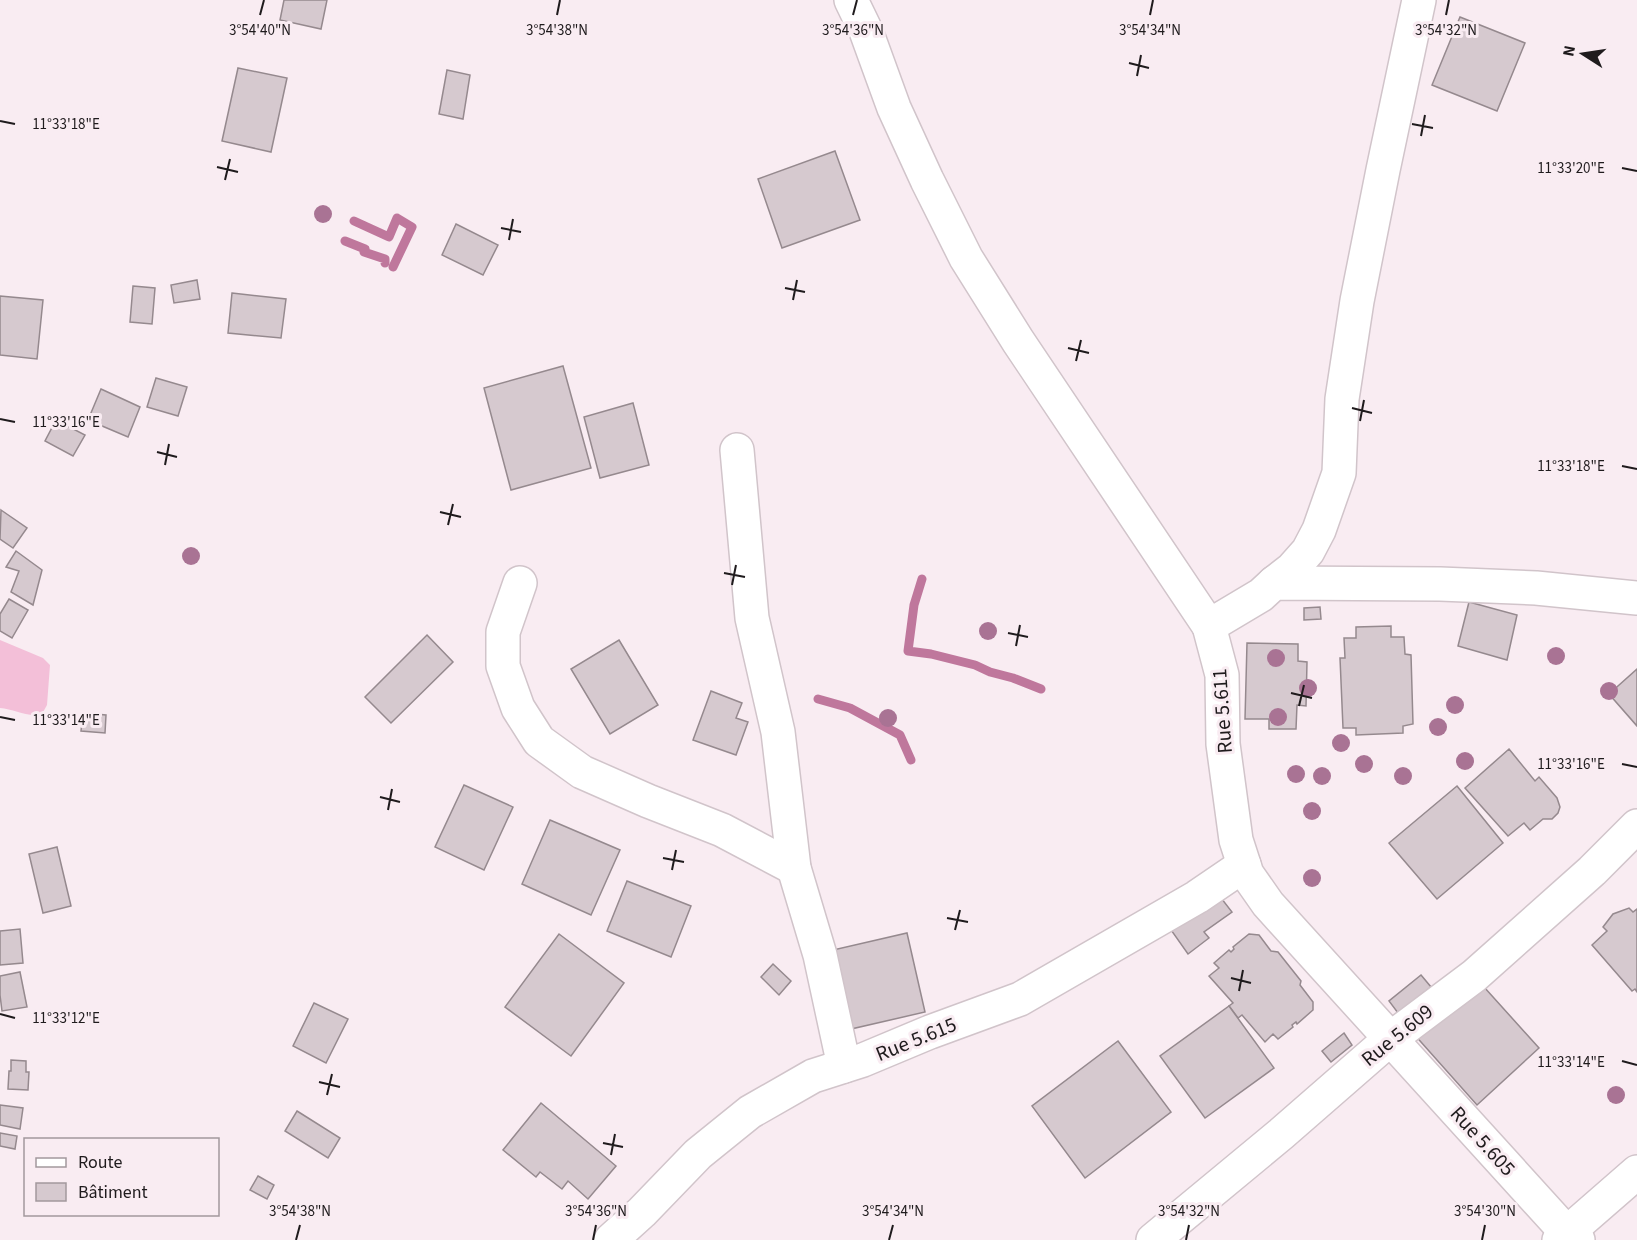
<svg xmlns="http://www.w3.org/2000/svg" width="1637" height="1240" viewBox="0 0 1637 1240" font-family="'Source Sans 3',sans-serif">
<style>
.green{fill:#f3bfd8}
.lines{fill:none;stroke-linecap:round;stroke-linejoin:round}
.stream{stroke:#bf779c;stroke-width:9}
.building{fill:#d6c9cf;stroke:#95898e;stroke-width:1.5}
.minor-casing{stroke:#d1c4ca;stroke-width:36}
.minor{stroke:#fff;stroke-width:33}
.tree{fill:#a97394}
.ticks{fill:none;stroke:#1f1b1d;stroke-width:2}
.labels{text-anchor:middle;dominant-baseline:central;stroke-width:6;stroke-linejoin:round;paint-order:stroke}
.street-label{font-size:21px;fill:#1f1b1d;stroke:#f9ecf2}
.ticks-label{font-size:15px;text-anchor:middle;fill:#1f1b1d;stroke:#f9ecf2;stroke-width:6;stroke-linejoin:round;paint-order:stroke}
</style>
<rect width="100%" height="100%" fill="#f9ecf2"/>
<path class="green" d="M0,640L43,658L50,665L47,705L42,714C28,718 14,709 0,708Z"/>
<g class="lines">
<g class="stream">
<polyline points="354,221 389,237 397,218 412,227 393,267"/>
<polyline points="345,241 365,249 364,252 385,259 385,263"/>
<polyline points="922,579 914,605 908,651 931,654 975,665 990,672 1013,678 1041,689"/>
<polyline points="818,699 850,708 900,735 911,760"/>
</g>
</g>
<g class="building">
<polygon points="284,0 327,0 321,29 280,20"/>
<polygon points="1460,17 1525,43 1497,111 1432,85"/>
<polygon points="238,68 287,78 271,152 222,141"/>
<polygon points="447,70 470,75 463,119 439,114"/>
<polygon points="835,151 860,220 782,248 758,179"/>
<polygon points="456,224 498,245 483,275 442,255"/>
<polygon points="197,280 200,299 174,303 171,285"/>
<polygon points="133,286 155,288 152,324 130,322"/>
<polygon points="232,293 286,299 281,338 228,333"/>
<polygon points="0,296 43,300 37,359 0,355"/>
<polygon points="563,366 591,468 511,490 484,388"/>
<polygon points="156,378 187,387 178,416 147,407"/>
<polygon points="101,389 140,407 128,437 88,420"/>
<polygon points="633,403 649,465 600,478 584,417"/>
<polygon points="56,420 85,435 73,456 45,441"/>
<polygon points="1,510 27,528 13,548 0,539"/>
<polygon points="16,551 42,570 33,605 11,592 19,571 6,567"/>
<polygon points="9,599 28,610 12,638 0,631 0,614"/>
<polygon points="1469,602 1517,615 1507,660 1458,646"/>
<polygon points="1320,607 1321,619 1304,620 1304,608"/>
<polygon points="1391,626 1391,637 1404,637 1405,654 1411,655 1413,724 1403,726 1403,733 1356,735 1356,728 1343,728 1340,658 1345,658 1344,638 1356,638 1356,627"/>
<polygon points="427,635 453,662 391,723 365,697"/>
<polygon points="619,640 658,705 610,734 571,669"/>
<polygon points="1247,643 1298,644 1298,661 1307,662 1306,706 1297,705 1296,729 1269,729 1269,719 1245,719"/>
<polygon points="1637,669 1637,726 1609,694"/>
<polygon points="711,691 742,703 736,718 748,722 736,755 693,740"/>
<polygon points="83,713 106,715 105,733 81,731"/>
<polygon points="1509,749 1535,781 1539,777 1557,798 1560,807 1558,813 1552,819 1543,819 1530,830 1524,823 1508,836 1465,788"/>
<polygon points="464,785 513,807 484,870 435,847"/>
<polygon points="1457,786 1503,843 1437,899 1389,843"/>
<polygon points="550,820 620,850 591,915 522,884"/>
<polygon points="57,847 71,906 43,913 29,854"/>
<polygon points="627,881 691,906 671,957 607,931"/>
<polygon points="1211,885 1232,912 1204,932 1209,938 1188,954 1164,920"/>
<polygon points="1629,908 1633,912 1637,909 1637,992 1635,989 1632,991 1592,945 1607,931 1603,927 1613,914"/>
<polygon points="20,929 23,963 0,965 0,931"/>
<polygon points="907,933 925,1012 851,1029 833,950"/>
<polygon points="559,934 624,983 571,1056 505,1007"/>
<polygon points="1249,934 1259,935 1271,951 1278,952 1301,981 1300,985 1313,1002 1313,1010 1297,1024 1296,1022 1292,1025 1293,1027 1278,1039 1273,1034 1265,1042 1242,1015 1238,1018 1229,1006 1233,1003 1209,976 1219,968 1214,963 1229,950 1231,952 1234,949 1233,947"/>
<polygon points="773,964 791,981 779,995 761,977"/>
<polygon points="20,972 27,1007 2,1011 0,995 0,976"/>
<polygon points="1421,975 1431,987 1398,1013 1389,1001"/>
<polygon points="1475,977 1539,1048 1477,1105 1413,1033"/>
<polygon points="314,1003 348,1019 326,1063 293,1046"/>
<polygon points="1229,1006 1274,1068 1205,1118 1160,1056"/>
<polygon points="1344,1033 1352,1045 1331,1062 1322,1051"/>
<polygon points="1118,1041 1171,1112 1085,1178 1032,1106"/>
<polygon points="11,1060 26,1061 26,1072 29,1072 28,1090 8,1089 9,1071 11,1071"/>
<polygon points="541,1103 616,1166 588,1199 568,1181 562,1189 540,1172 536,1177 503,1150"/>
<polygon points="0,1105 23,1108 20,1129 0,1125"/>
<polygon points="297,1111 340,1138 328,1158 285,1131"/>
<polygon points="0,1133 17,1136 15,1149 0,1146"/>
<polygon points="258,1176 274,1185 267,1199 250,1190"/>
</g>
<g class="lines">
<defs>
<g id="minor">
<polyline points="851,0 866,31 894,108 927,180 966,258 1018,341 1209,626"/>
<polyline points="737,450 752,618 778,732 794,868 820,955 844,1066"/>
<polyline points="520,583 503,632 503,666 518,708 539,741 582,772 648,801 722,830 794,868"/>
<polyline points="1274,583 1292,569 1308,551 1319,530 1339,473 1342,399 1357,301 1383,170 1419,0"/>
<polyline points="611,1240 642,1212 698,1154 750,1112 813,1076 863,1060 930,1032 1020,999 1197,897 1244,865"/>
<polyline points="1153,1240 1281,1134 1390,1039 1474,976 1592,871 1637,826"/>
<polyline points="1559,1240 1637,1172"/>
<polyline points="1578,1240 1567,1233 1268,904 1247,874 1236,840 1223,744 1222,675 1209,626 1261,595 1274,583 1440,584 1536,588 1637,598"/>
</g>
</defs>
<use href="#minor" class="minor-casing"/>
<use href="#minor" class="minor"/>
</g>
<g class="tree">
<circle cx="323" cy="214" r="9"/>
<circle cx="191" cy="556" r="9"/>
<circle cx="988" cy="631" r="9"/>
<circle cx="1556" cy="656" r="9"/>
<circle cx="1276" cy="658" r="9"/>
<circle cx="1308" cy="688" r="9"/>
<circle cx="1609" cy="691" r="9"/>
<circle cx="1455" cy="705" r="9"/>
<circle cx="1278" cy="717" r="9"/>
<circle cx="888" cy="718" r="9"/>
<circle cx="1438" cy="727" r="9"/>
<circle cx="1341" cy="743" r="9"/>
<circle cx="1465" cy="761" r="9"/>
<circle cx="1364" cy="764" r="9"/>
<circle cx="1296" cy="774" r="9"/>
<circle cx="1322" cy="776" r="9"/>
<circle cx="1403" cy="776" r="9"/>
<circle cx="1312" cy="811" r="9"/>
<circle cx="1312" cy="878" r="9"/>
<circle cx="1616" cy="1095" r="9"/>
</g>
<path class="ticks" d="M260,15L264,0M557,15L560,0M853,15L857,0M1150,15L1153,0M1446,15L1449,0M1129,63L1149,68M1137,76L1141,55M0,121L15,124M1412,124L1433,128M1421,136L1425,115M217,167L238,172M1622,168L1637,171M225,180L230,159M501,228L521,232M509,240L513,219M785,288L805,292M793,300L797,280M1068,348L1089,353M1076,361L1081,340M1352,408L1372,413M0,419L15,422M1360,421L1364,400M157,452L177,457M165,465L169,444M1622,466L1637,469M440,512L461,517M448,525L453,504M724,573L745,577M732,585L736,565M1008,633L1028,637M1016,646L1020,625M1291,693L1312,698M1299,706L1304,685M0,717L15,720M1622,764L1637,767M380,797L400,802M388,810L392,789M663,858L684,862M672,870L676,850M947,918L968,922M955,930L960,910M1231,978L1251,983M1239,991L1243,970M0,1014L15,1018M1622,1061L1637,1065M319,1082L340,1087M327,1095L332,1074M603,1143L623,1147M611,1155L615,1134M296,1240L300,1225M593,1240L596,1225M889,1240L893,1225M1186,1240L1189,1225M1482,1240L1485,1225"/>
<g class="labels">
<g class="street-label">
<text transform="translate(1222 711) rotate(-94)">Rue 5.611</text>
<text transform="translate(1397 1035) rotate(-39)">Rue 5.609</text>
<text transform="translate(916 1039) rotate(-22)">Rue 5.615</text>
<text transform="translate(1483 1141) rotate(48)">Rue 5.605</text>
</g>
</g>
<g class="ticks-label">
<text x="260" y="35">3°54'40"N</text>
<text x="557" y="35">3°54'38"N</text>
<text x="853" y="35">3°54'36"N</text>
<text x="1150" y="35">3°54'34"N</text>
<text x="1446" y="35">3°54'32"N</text>
<text x="66" y="129">11°33'18"E</text>
<text x="1571" y="173">11°33'20"E</text>
<text x="66" y="427">11°33'16"E</text>
<text x="1571" y="471">11°33'18"E</text>
<text x="66" y="725">11°33'14"E</text>
<text x="1571" y="769">11°33'16"E</text>
<text x="66" y="1023">11°33'12"E</text>
<text x="1571" y="1067">11°33'14"E</text>
<text x="300" y="1216">3°54'38"N</text>
<text x="596" y="1216">3°54'36"N</text>
<text x="893" y="1216">3°54'34"N</text>
<text x="1189" y="1216">3°54'32"N</text>
<text x="1485" y="1216">3°54'30"N</text>
</g>
<rect x="24" y="1138" width="195" height="78" fill="#f9ecf2" stroke="#a2989d" stroke-width="1.5"/>
<rect x="36" y="1158" width="30" height="9" fill="#ffffff" stroke="#a2989d" stroke-width="1.5"/>
<text x="78" y="1168" font-size="18" fill="#1f1b1d">Route</text>
<rect x="36" y="1183" width="30" height="18" fill="#d6c9cf" stroke="#a2989d" stroke-width="1.5"/>
<text x="78" y="1198" font-size="18" fill="#1f1b1d">Bâtiment</text>
<g transform="translate(1583 54) rotate(282)" stroke="#f9ecf2" stroke-width="4.5" paint-order="stroke">
<path d="M0-4.5L10 22L0 15L-10 22Z" fill="#1f1b1d"/>
<text y="-9" font-size="16" font-weight="bold" text-anchor="middle" fill="#1f1b1d">N</text>
</g>
</svg>
